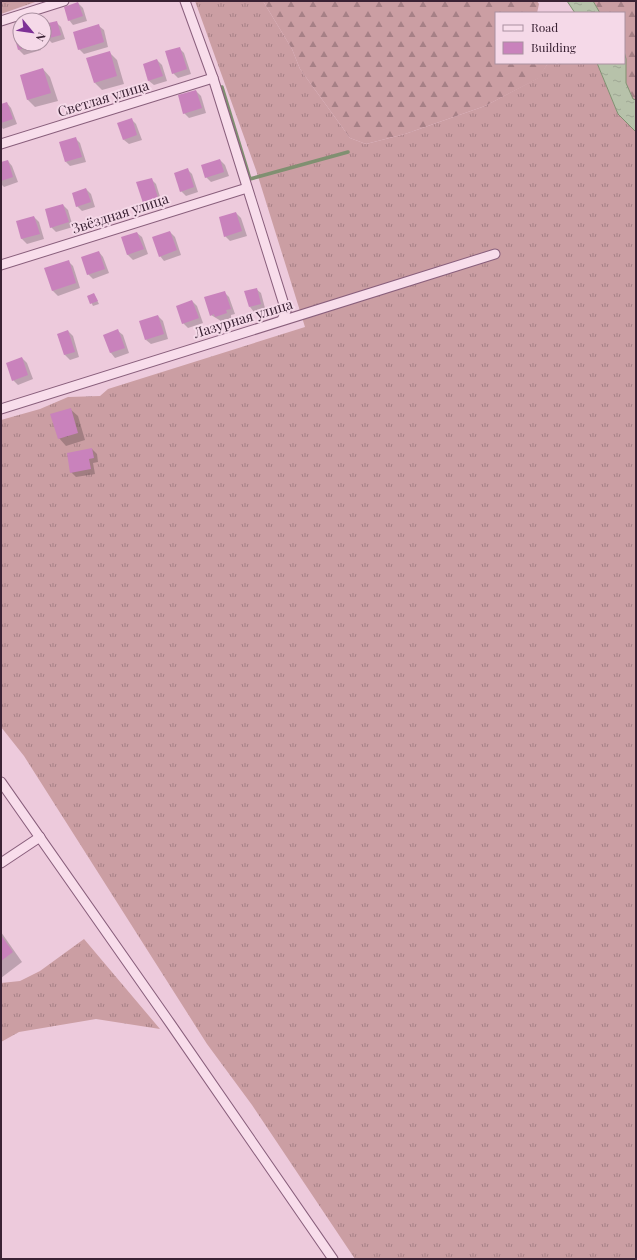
<svg xmlns="http://www.w3.org/2000/svg" width="637" height="1260" viewBox="0 0 637 1260" font-family="'Playfair Display',serif">
<style>
.grass{fill:url(#grass-tufts)}
.forest{fill:url(#forest-firs)}
.water{fill:url(#water-ripples);stroke:#809071}
.shadow{fill:#0003}
.lines{fill:none;stroke-linecap:round;stroke-linejoin:round}
.stream{stroke:#809071;stroke-width:3.5}
.building{fill:#c982bc}
.minor-casing{stroke:#895f7c;stroke-width:11}
.minor{stroke:#f8ddeb;stroke-width:9}
.labels{text-anchor:middle;dominant-baseline:central;stroke-width:4;stroke-linejoin:round;paint-order:stroke}
.street-label{font-size:14px;fill:#3a2234;stroke:#f5d9e8}
</style>
<defs>
<pattern id="grass-tufts" width="24" height="20" patternUnits="userSpaceOnUse"><rect width="24" height="20" fill="#cb9ea3"/><path d="M3 7l-1-3M5 7V3M7 7l1-3M15 17l-1-3M17 17v-4M19 17l1-3" fill="none" stroke="#a68086"/></pattern>
<pattern id="forest-firs" width="22" height="20" patternUnits="userSpaceOnUse"><rect width="22" height="20" fill="#cb9ea3"/><path d="M5 1l3.5 6h-7zM16 11l3.5 6h-7z" fill="#a68086"/></pattern>
<pattern id="water-ripples" width="26" height="14" patternUnits="userSpaceOnUse"><rect width="26" height="14" fill="#b7c2aa"/><path d="M2 4q2-2 4 0t4 0M15 11q2-2 4 0t4 0" fill="none" stroke="#9ea693"/></pattern>
</defs>
<rect width="100%" height="100%" fill="#edcadc"/>
<g class="grass">
<polygon points="1,1 38,1 1,14"/>
<polygon points="195,1 263,1 292,49 300,69 350,138 366,144 405,134 485,106 538,78 548,63 597,63 618,114 636,132 636,1259 355,1259 252,1105 207,1044 24,756 1,727 1,420 40,409 68,397 100,396 108,389 305,327 256,170"/>
<polygon points="84,939 160,1029 96,1019 19,1032 1,1042 1,983 20,981 40,971"/>
</g>
<g class="forest">
<polygon points="263,1 537,1 539,4 537,13 496,13 496,63 548,63 539,78 485,106 405,134 366,144 350,138 300,69 292,49"/>
<polygon points="593,1 636,1 636,100 633,99 626,83 624,13 600,13"/>
</g>
<g class="water">
<polygon points="567,1 593,1 600,13 575,13"/>
<polygon points="624,51 626,59 626,83 633,99 636,100 636,132 618,114 597,63 624,63"/>
</g>
<g class="shadow">
<polygon points="78,3 83,8 87,21 73,25 69,20"/>
<polygon points="56,22 61,27 65,39 52,43 47,38 44,25"/>
<polygon points="99,26 104,30 108,47 84,54 79,49"/>
<polygon points="20,31 20,44 40,44 41,50 24,55 19,50 14,33"/>
<polygon points="179,48 184,53 191,74 178,78 173,73"/>
<polygon points="109,52 117,60 124,84 102,90 95,83"/>
<polygon points="157,60 162,65 167,81 154,85 149,81"/>
<polygon points="43,69 50,77 58,101 35,107 28,100 21,76"/>
<polygon points="196,91 201,96 206,113 189,118 184,113"/>
<polygon points="7,103 11,108 17,124 3,129 1,126 1,105"/>
<polygon points="131,119 136,124 142,140 129,144 124,140"/>
<polygon points="75,138 80,143 86,162 70,166 66,162"/>
<polygon points="220,160 225,165 229,176 211,182 206,177"/>
<polygon points="8,161 12,166 18,182 4,187 1,184 1,163"/>
<polygon points="187,169 192,174 198,192 186,196 181,191"/>
<polygon points="151,179 156,184 162,203 148,207 144,202"/>
<polygon points="86,189 91,194 95,207 82,211 77,206"/>
<polygon points="63,205 68,210 73,227 56,232 51,227"/>
<polygon points="236,213 241,218 247,236 230,241 225,236"/>
<polygon points="34,217 39,222 44,239 27,244 22,239 17,222"/>
<polygon points="170,232 175,237 181,255 164,261 160,256"/>
<polygon points="137,233 142,237 148,254 133,260 128,255 122,238"/>
<polygon points="99,252 103,257 109,273 93,279 88,274"/>
<polygon points="68,261 73,266 80,288 58,296 53,291 46,269"/>
<polygon points="256,289 261,293 265,308 254,312 250,307"/>
<polygon points="224,292 229,297 235,314 231,315 231,318 221,321 211,315"/>
<polygon points="94,294 99,304 93,306 88,296"/>
<polygon points="192,301 197,306 203,323 188,328 183,323"/>
<polygon points="158,316 163,321 168,339 151,344 146,340"/>
<polygon points="68,331 73,336 79,357 70,360 65,355 58,335"/>
<polygon points="118,331 123,335 129,353 115,358 111,353 105,335"/>
<polygon points="22,358 27,363 33,379 18,385 13,380"/>
<polygon points="70,409 78,416 85,440 66,446 59,438"/>
<polygon points="92,449 97,454 98,462 93,463 95,474 76,477 71,472"/>
<polygon points="1,932 22,962 1,978"/>
</g>
<g class="lines">
<polyline class="stream" points="222,87 250,179 348,152"/>
</g>
<g class="building">
<polygon points="78,2 83,16 68,21 64,7"/>
<polygon points="57,21 61,35 46,39 44,24"/>
<polygon points="99,24 104,42 78,50 73,32"/>
<polygon points="20,30 20,44 39,44 18,50 13,32"/>
<polygon points="180,47 187,69 172,74 165,51"/>
<polygon points="110,51 117,76 94,83 86,58"/>
<polygon points="157,59 163,76 148,81 143,64"/>
<polygon points="43,68 51,93 27,100 20,75"/>
<polygon points="196,90 202,108 183,114 178,95"/>
<polygon points="7,102 13,119 1,123 1,104"/>
<polygon points="132,118 137,135 123,140 117,123"/>
<polygon points="76,137 82,157 65,162 59,142"/>
<polygon points="220,159 224,172 205,178 201,165"/>
<polygon points="8,160 13,177 1,181 1,162"/>
<polygon points="188,168 194,187 180,192 174,173"/>
<polygon points="152,178 158,198 143,203 136,182"/>
<polygon points="86,188 91,202 76,207 72,193"/>
<polygon points="63,204 69,222 50,228 45,209"/>
<polygon points="236,212 242,231 224,237 219,217"/>
<polygon points="34,216 40,234 21,239 16,221"/>
<polygon points="170,231 177,250 159,257 152,237"/>
<polygon points="137,232 144,249 127,255 121,237"/>
<polygon points="99,251 105,269 87,275 81,257"/>
<polygon points="69,260 76,283 52,291 44,268"/>
<polygon points="257,288 261,304 249,307 244,291"/>
<polygon points="225,291 231,309 226,310 227,313 215,317 214,314 210,316 204,297"/>
<polygon points="94,293 98,301 90,304 87,296"/>
<polygon points="192,300 199,318 182,324 176,306"/>
<polygon points="158,315 164,334 145,340 139,321"/>
<polygon points="118,329 125,348 110,353 103,335"/>
<polygon points="68,330 75,352 64,355 57,334"/>
<polygon points="22,357 28,375 12,381 6,363"/>
<polygon points="71,408 78,433 58,439 50,414"/>
<polygon points="92,448 94,458 89,459 91,469 70,473 67,453"/>
<polygon points="1,935 13,952 1,961"/>
</g>
<g class="lines">
<defs>
<g id="minor">
<polyline points="185,1 213,78 286,311 282,320"/>
<polyline points="1,21 64,1"/>
<polyline points="1,144 213,78"/>
<polyline points="1,265 247,188"/>
<polyline points="1,409 495,254"/>
<polyline points="1,782 170,1023 333,1259"/>
<polyline points="1,863 40,837"/>
</g>
</defs>
<use href="#minor" class="minor-casing"/>
<use href="#minor" class="minor"/>
</g>
<g class="labels">
<g class="street-label">
<text transform="translate(103 98) rotate(-17)">Светлая улица</text>
<text transform="translate(120 213) rotate(-18)">Звёздная улица</text>
<text transform="translate(243 318) rotate(-17)">Лазурная улица</text>
</g>
</g>
<rect width="637" height="1260" fill="none" stroke="#3a2234" stroke-width="4"/>
<rect x="495" y="12" width="130" height="52" fill="#f5d9e8" stroke="#aa90a0"/>
<rect x="503" y="25" width="20" height="6" fill="#f8ddeb" stroke="#aa90a0"/>
<text x="531" y="32" font-size="12" fill="#3a2234">Road</text>
<rect x="503" y="42" width="20" height="12" fill="#c982bc" stroke="#aa90a0"/>
<text x="531" y="52" font-size="12" fill="#3a2234">Building</text>
<g transform="translate(32 32) rotate(119)"><circle r="19" fill="#f5d9e8" stroke="#aa90a0"/>
<path d="M0-3L7 15L0 10L-7 15Z" fill="#7e3196"/>
<text y="-6" font-size="11" font-weight="bold" text-anchor="middle" fill="#3a2234">N</text>
</g>
</svg>
